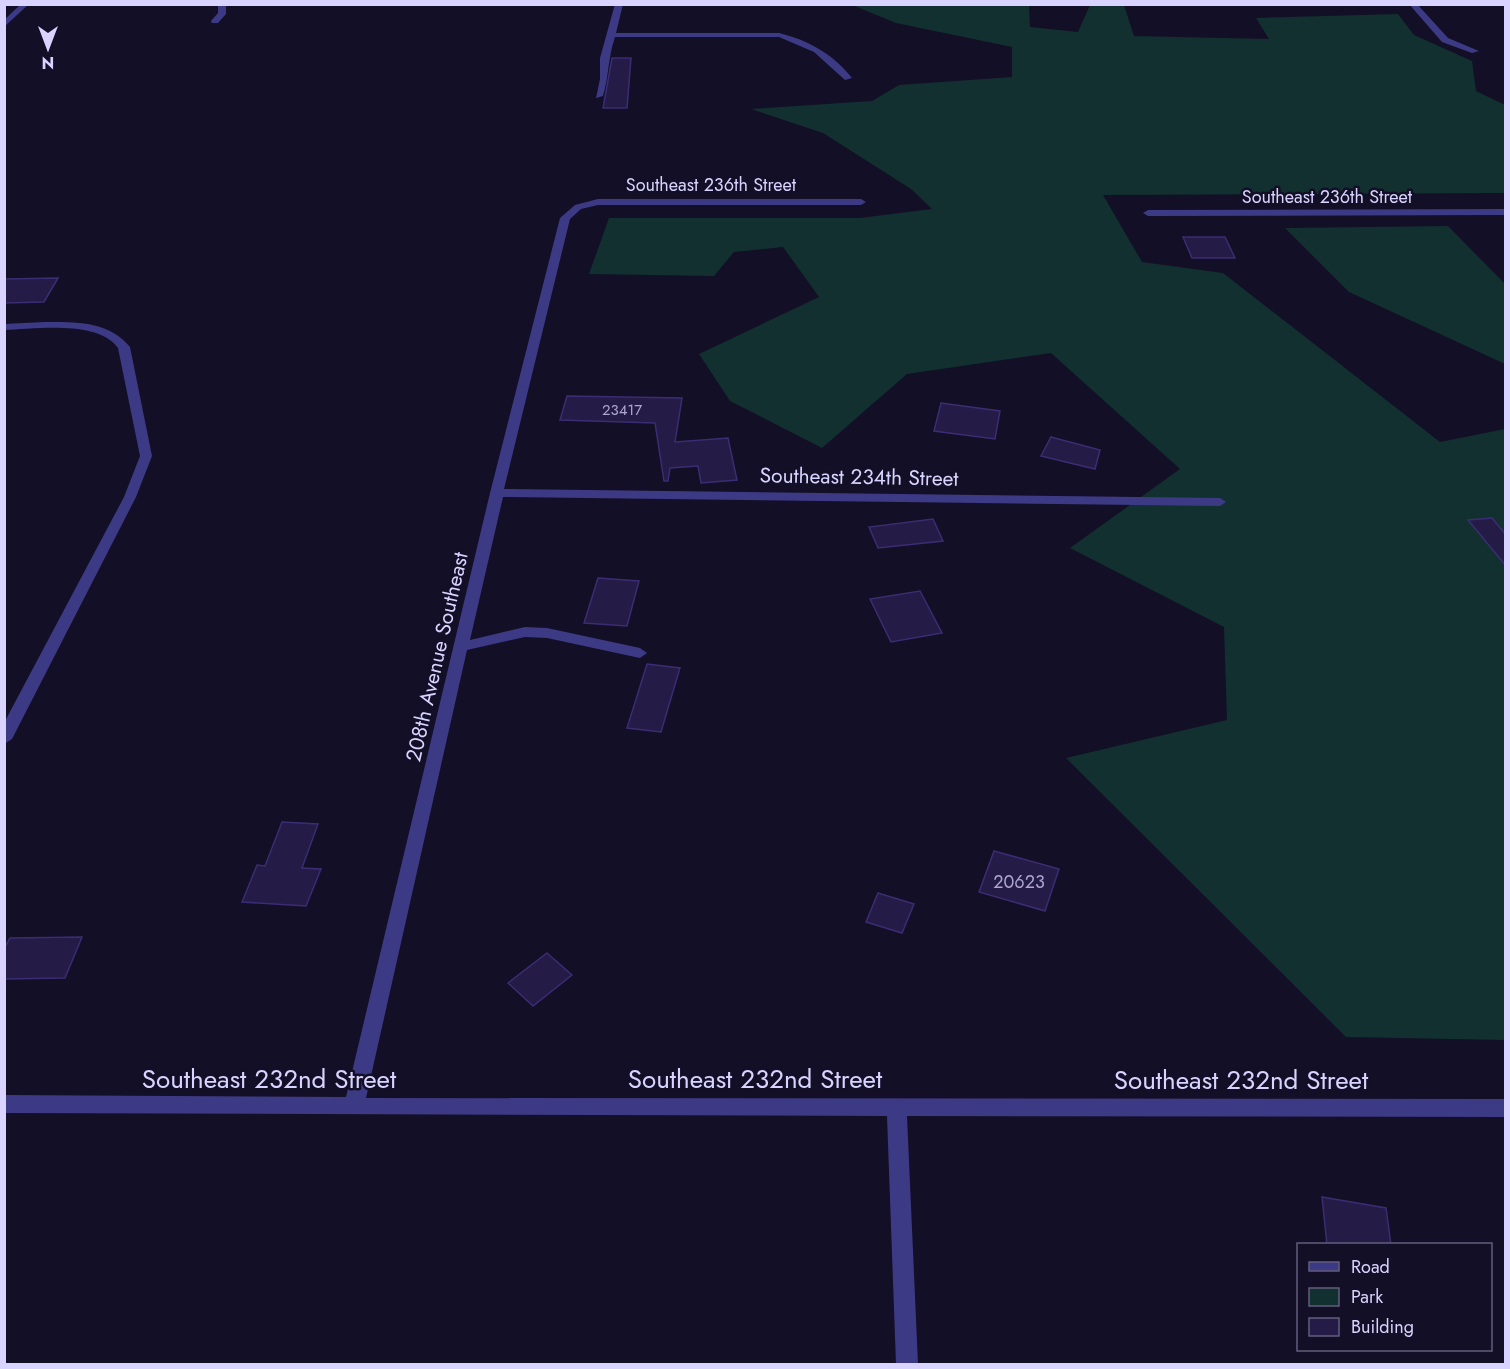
<svg xmlns="http://www.w3.org/2000/svg" width="1510" height="1369" viewBox="0 0 1510 1369" font-family="Jost,sans-serif">
<style>
.green{fill:#12302f}
.building{fill:#241b47;stroke:#3b2d73;stroke-width:1.5}
.lines{fill:none;stroke-linecap:round;stroke-linejoin:round}
.minor{fill:#3d3a85;fill-rule:evenodd}
.labels{text-anchor:middle;dominant-baseline:central;stroke-width:5;stroke-linejoin:round;paint-order:stroke}
.far-number-label{font-size:15px;fill:#aca6d1}
.far-street-label{font-size:18px;fill:#d9d4ff;stroke:#130f26}
.number-label{font-size:18px;fill:#aca6d1}
.street-label{font-size:21px;fill:#d9d4ff;stroke:#130f26}
.near-street-label{font-size:26px;fill:#d9d4ff;stroke:#130f26}
</style>
<rect width="100%" height="100%" fill="#130f26"/>
<g class="green">
<polygon points="852,5 1029,5 1030,27 1078,32 1090,5 1124,5 1134,36 1269,39 1256,18 1398,14 1414,35 1472,61 1476,91 1505,105 1505,193 1103,195 1142,262 1223,273 1440,442 1505,429 1505,1040 1346,1037 1066,758 1227,720 1224,627 1070,548 1180,469 1051,353 907,374 822,448 730,401 699,354 819,297 783,247 734,252 714,276 589,274 609,218 860,218 932,209 911,189 823,133 751,109 872,101 899,85 1012,77 1012,47 896,23"/>
<polygon points="1448,226 1505,284 1505,364 1349,292 1285,228"/>
</g>
<g class="building">
<polygon points="612,58 631,58 627,108 603,108"/>
<polygon points="1183,237 1225,237 1235,258 1192,258"/>
<polygon points="58,278 44,302 4,303 4,279"/>
<polygon points="567,396 682,398 675,442 728,438 737,480 701,483 698,466 670,468 668,481 664,481 655,423 560,420"/>
<polygon points="941,403 1000,411 995,439 934,431"/>
<polygon points="1051,437 1100,450 1095,469 1041,456"/>
<polygon points="1492,518 1506,535 1506,566 1468,520"/>
<polygon points="933,519 943,541 878,548 869,527"/>
<polygon points="598,578 639,581 627,626 584,623"/>
<polygon points="920,591 942,633 891,642 870,599"/>
<polygon points="647,664 680,668 661,732 627,728"/>
<polygon points="282,822 318,824 302,868 321,869 306,906 242,902 257,865 265,866"/>
<polygon points="994,851 1059,869 1045,911 979,892"/>
<polygon points="878,893 914,904 902,933 866,922"/>
<polygon points="82,937 65,978 4,979 4,949 10,938"/>
<polygon points="547,953 572,975 533,1006 508,983"/>
<polygon points="1322,1197 1386,1208 1391,1245 1327,1245"/>
</g>
<g class="lines">
<g class="minor">
<polygon points="21,4 29,4 4,27 4,20"/>
<polygon points="218,4 226,4 226,14 218,23 212,23 211,21 218,13"/>
<path d="M615,4H623L616,33H779C808,40 833,54 852,78L845,80L814,52L779,37H615C608,57 609,76 603,96L596,98L600,79V58Z"/>
<polygon points="1409,4 1417,4 1448,38 1479,51 1472,53 1442,42"/>
<polygon points="598,199 861,199 866,202 861,205 598,205 581,209 570,219 504,489 1220,498 1226,502 1220,506 503,497 470,640 525,627 547,628 640,648 647,653 640,658 547,638 525,637 467,650 366,1098 1506,1099 1506,1117 907,1116 918,1364 896,1364 887,1116 4,1113 4,1095 346,1097 490,493 560,218 575,205"/>
<polygon points="1506,209 1506,215 1148,216 1143,213 1148,210"/>
<path d="M45,322C76,322 109,321 130,347L152,456L136,497L12,739L4,744V723L124,497L140,456L118,348C98,320 36,329 4,330V324Z"/>
</g>
</g>
<g class="labels">
<g class="far-number-label">
<text x="622" y="410">23417</text>
</g>
<g class="far-street-label">
<text x="711" y="185">Southeast 236th Street</text>
<text x="1327" y="197">Southeast 236th Street</text>
</g>
<g class="number-label">
<text x="1019" y="882">20623</text>
</g>
<g class="street-label">
<text transform="translate(859 477) rotate(1)">Southeast 234th Street</text>
<text transform="translate(437 657) rotate(-77)">208th Avenue Southeast</text>
</g>
<g class="near-street-label">
<text x="269" y="1079">Southeast 232nd Street</text>
<text x="755" y="1079">Southeast 232nd Street</text>
<text x="1241" y="1080">Southeast 232nd Street</text>
</g>
</g>
<rect width="1510" height="1369" fill="none" stroke="#d9d4ff" stroke-width="12"/>
<rect x="1297" y="1243" width="195" height="108" fill="#130f26" stroke="#625e7d" stroke-width="1.5"/>
<rect x="1309" y="1262" width="30" height="9" fill="#3d3a85" stroke="#625e7d" stroke-width="1.5"/>
<text x="1351" y="1273" font-size="18" fill="#d9d4ff">Road</text>
<rect x="1309" y="1288" width="30" height="18" fill="#12302f" stroke="#625e7d" stroke-width="1.5"/>
<text x="1351" y="1303" font-size="18" fill="#d9d4ff">Park</text>
<rect x="1309" y="1318" width="30" height="18" fill="#241b47" stroke="#625e7d" stroke-width="1.5"/>
<text x="1351" y="1333" font-size="18" fill="#d9d4ff">Building</text>
<g transform="translate(48 48) rotate(180)" stroke="#130f26" stroke-width="4.5" paint-order="stroke">
<path d="M0-4.5L10 22L0 15L-10 22Z" fill="#d9d4ff"/>
<text y="-9" font-size="16" font-weight="bold" text-anchor="middle" fill="#d9d4ff">N</text>
</g>
</svg>
